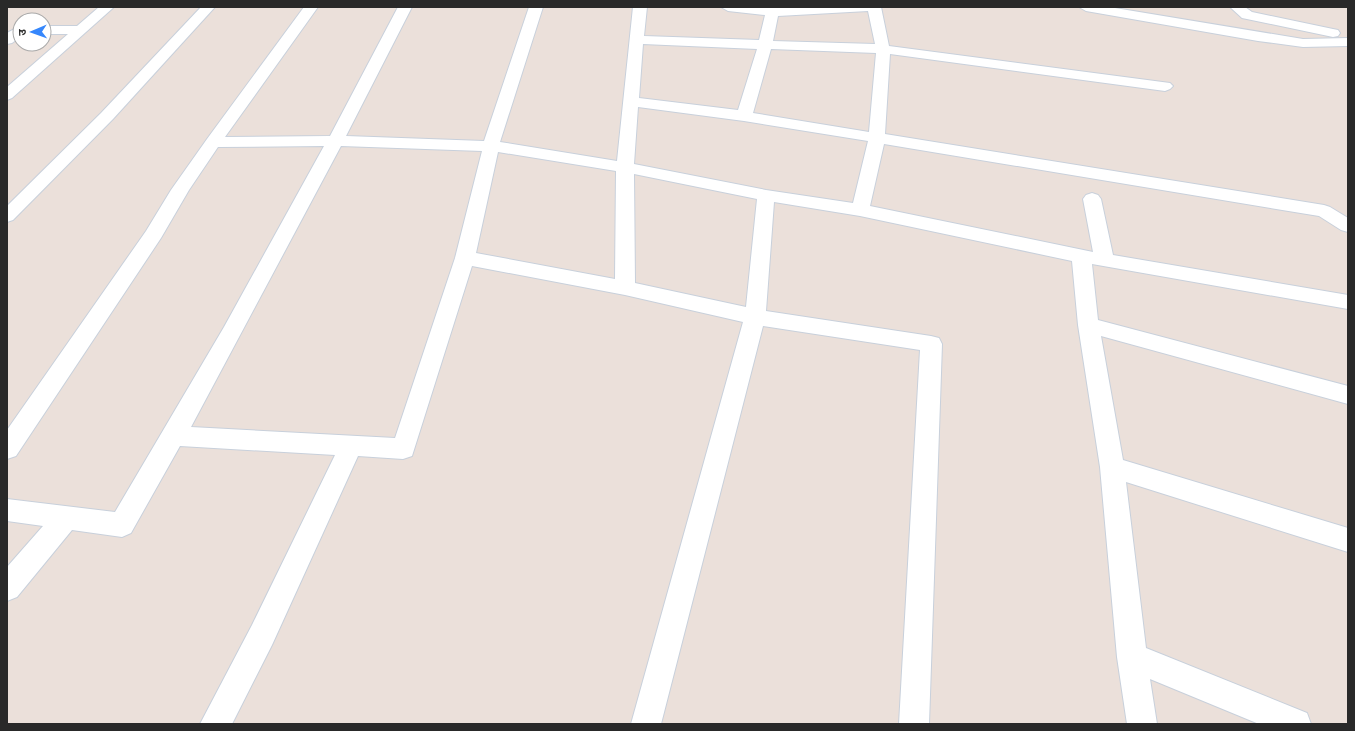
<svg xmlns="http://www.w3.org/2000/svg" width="1355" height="731" viewBox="0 0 1355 731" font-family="'Work Sans','Noto Sans Devanagari',sans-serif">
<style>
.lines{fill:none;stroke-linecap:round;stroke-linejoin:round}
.minor-casing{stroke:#c8d0db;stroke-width:2}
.minor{fill:#fff;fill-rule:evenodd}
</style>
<rect width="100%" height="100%" fill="#ebe0da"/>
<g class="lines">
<defs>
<g id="minor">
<polygon points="99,7 114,7 12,98 7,100 7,87 68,34 44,34 44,26 77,26"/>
<polygon points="201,7 215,7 113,119 13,220 7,222 7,206 101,113"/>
<path d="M304,7H318L225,137L330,136L398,7H412L346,136L484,141L529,7H543L500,142L617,161L633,7H647L644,36L759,40L765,15L728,11L721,7H881L889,46L1170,83L1173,86L1170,89L1165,91L890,54L885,134L1324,205L1330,207L1348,218V232L1341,230L1319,216L884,144L870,206L1093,252L1083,199L1086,195L1092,193L1098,195L1101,199L1113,255L1348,295V309L1092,264L1098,320L1348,386V404L1101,336L1123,460L1348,528V552L1126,482L1146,648L1307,713L1311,724H1259L1150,679L1157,724H1127L1117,657L1100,467L1078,325L1072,261L860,216L774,202L766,311L931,336L939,338L942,344L929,724H899L920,350L763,326L661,724H631L743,322L625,295L472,266L412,456L403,459L358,456L272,645L232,724H200L252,625L335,455L180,446L131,533L122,537L72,530L17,597L7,601V567L43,526L7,521V499L115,512L224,327L324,146L218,147L189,190L161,238L16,456L7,459V430L146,231L171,190L207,139ZM868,11L875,44L773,41L778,16ZM643,44L757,49L738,110L639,98ZM771,49L876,53L869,132L753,113ZM638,107L744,121L868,141L853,203L766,190L634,164ZM341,146L482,151L455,258L395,438L191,427ZM498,152L616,171L615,279L476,253ZM634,174L757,199L746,307L635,283Z"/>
<polygon points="1079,7 1109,7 1303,39 1348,38 1348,46 1303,47 1258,41 1086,11"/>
<polygon points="1230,7 1245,7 1252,12 1333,29 1338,30 1340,33 1338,36 1333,37 1242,18"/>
<polygon points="20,26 20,37 12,43 7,44 7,33"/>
</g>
</defs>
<use href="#minor" class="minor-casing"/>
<use href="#minor" class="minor"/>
</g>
<rect width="1355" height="731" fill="none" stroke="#292929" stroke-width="16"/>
<g transform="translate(32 32) rotate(268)"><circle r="19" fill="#ffffff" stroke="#a9a9a9"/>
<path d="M0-3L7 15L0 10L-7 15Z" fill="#3687fc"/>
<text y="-6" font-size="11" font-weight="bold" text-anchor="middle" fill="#292929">उ</text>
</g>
</svg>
